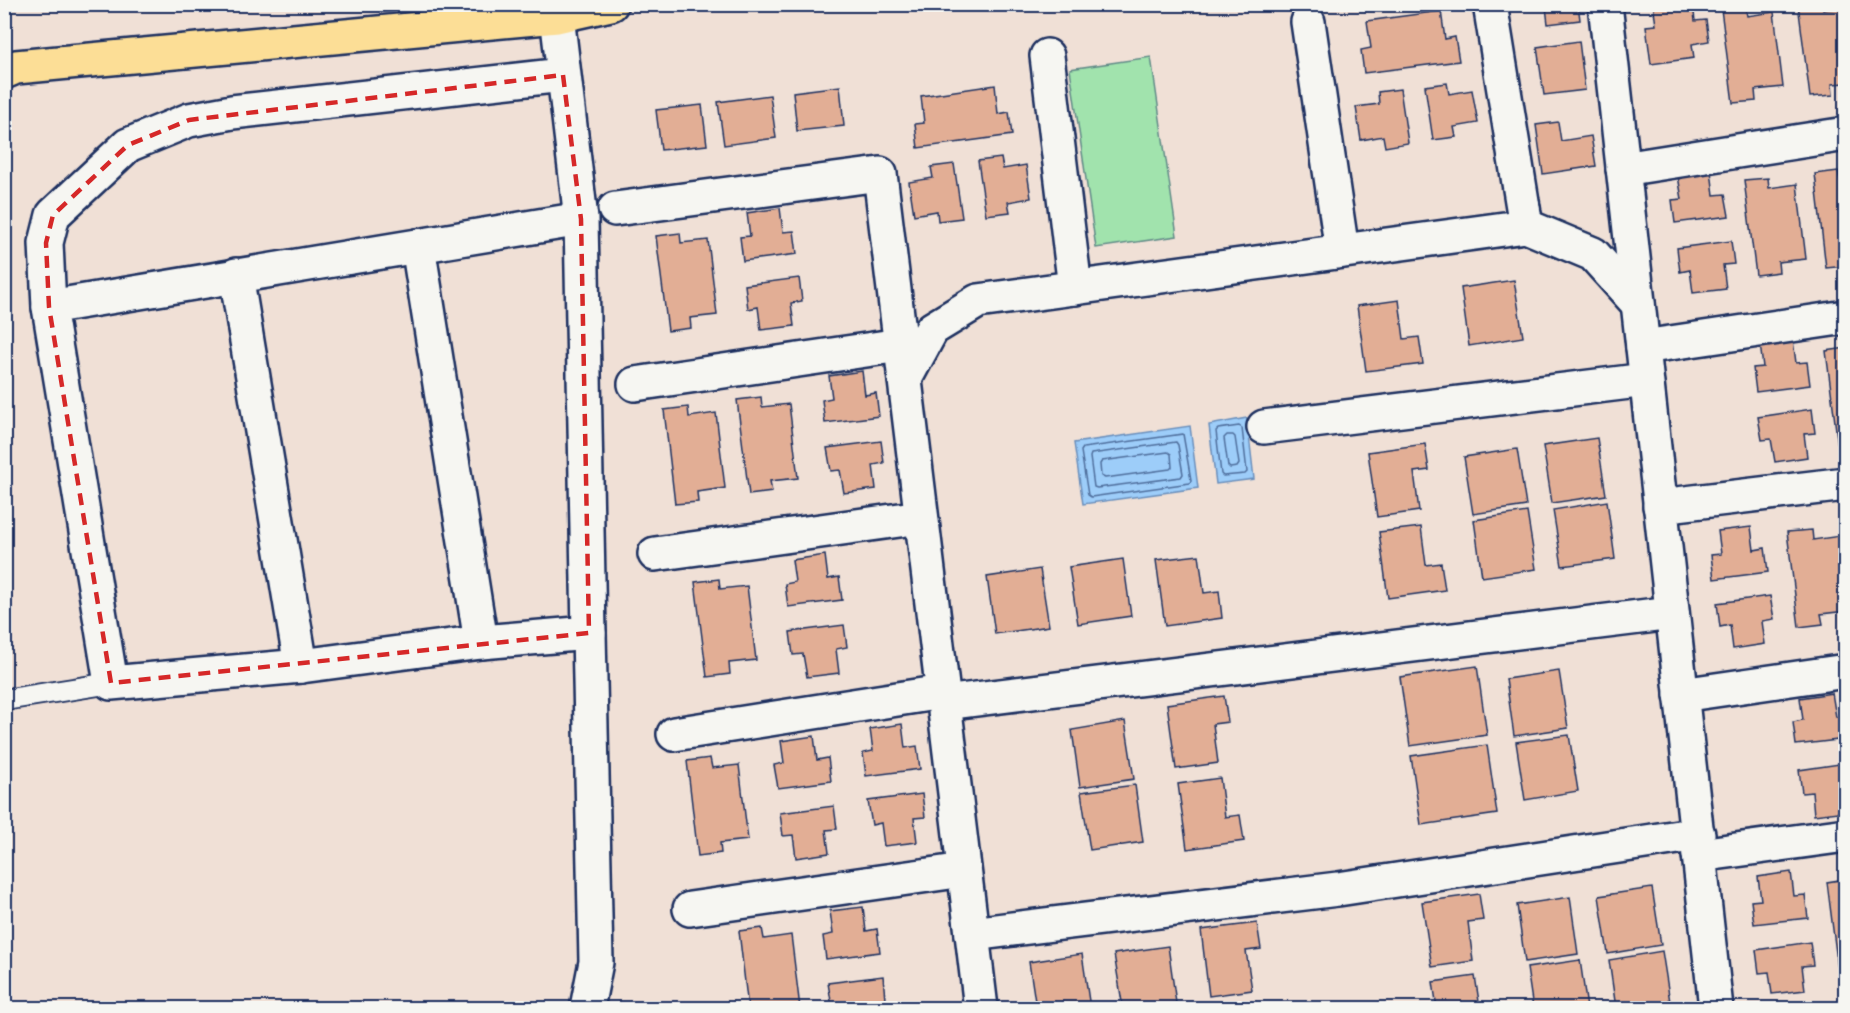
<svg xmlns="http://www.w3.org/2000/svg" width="1850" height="1013" viewBox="0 0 1850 1013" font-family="'Playpen Sans',sans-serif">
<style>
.green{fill:#a1e3ad;stroke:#5e8986;stroke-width:1.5}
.water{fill:#9dcdf9;stroke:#698ebb;stroke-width:1.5}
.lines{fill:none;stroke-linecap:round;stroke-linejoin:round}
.shore{stroke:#4f6e9c;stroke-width:1.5}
.building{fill:#e2ae95;stroke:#1b2f5e;stroke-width:1.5}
.lane-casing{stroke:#1b2f5e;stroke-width:24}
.street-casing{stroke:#1b2f5e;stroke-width:38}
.primary-casing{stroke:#1b2f5e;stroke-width:38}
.lane{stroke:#f6f6f2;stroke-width:20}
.street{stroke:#f6f6f2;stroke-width:33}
.primary{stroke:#fcde96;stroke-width:33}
.marked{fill:none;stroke:#d62828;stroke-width:4.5;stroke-dasharray:12 8;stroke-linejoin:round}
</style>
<rect width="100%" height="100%" fill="#f0e0d6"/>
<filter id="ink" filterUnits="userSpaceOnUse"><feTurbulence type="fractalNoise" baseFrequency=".0167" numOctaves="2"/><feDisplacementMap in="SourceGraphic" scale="12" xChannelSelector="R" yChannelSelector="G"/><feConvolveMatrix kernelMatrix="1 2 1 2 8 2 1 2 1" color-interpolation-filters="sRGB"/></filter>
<g filter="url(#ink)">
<polygon class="green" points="1151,57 1177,236 1096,248 1070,69"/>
<g class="water">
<polygon points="1247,418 1254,479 1216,484 1209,425"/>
<polygon points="1190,426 1198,488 1083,504 1074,443"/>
</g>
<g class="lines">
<g class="shore">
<polygon points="1239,426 1242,428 1247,472 1245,474 1223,476 1221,474 1216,431 1218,429"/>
<polygon points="1183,434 1191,480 1190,483 1091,497 1088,495 1081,451 1083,448"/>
<polygon points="1227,435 1233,435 1235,437 1239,464 1237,467 1230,468 1228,466 1224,438"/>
<polygon points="1176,442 1178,445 1183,474 1181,477 1097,488 1094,487 1090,457 1091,454"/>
<polygon points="1168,452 1171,454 1172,467 1170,469 1105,478 1101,476 1100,464 1102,461"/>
</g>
</g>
<g class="building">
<polygon points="1535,4 1578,4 1580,20 1548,24 1546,7 1536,9"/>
<polygon points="1653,4 1693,4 1695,21 1706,20 1709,41 1692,44 1694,58 1651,64 1646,26 1656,25"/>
<polygon points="1798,4 1822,4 1823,10 1846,7 1846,83 1832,84 1833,95 1810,97"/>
<polygon points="1745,6 1747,16 1774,12 1783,87 1755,90 1756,101 1733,103 1721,9"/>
<polygon points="1441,11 1445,39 1455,37 1459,61 1364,73 1361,50 1371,48 1367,21"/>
<polygon points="1579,41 1585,90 1544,95 1537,47"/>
<polygon points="1447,83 1449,94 1472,90 1478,123 1454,127 1456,137 1433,140 1425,86"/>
<polygon points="995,85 998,114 1009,112 1012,135 918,148 915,124 924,123 921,96"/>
<polygon points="840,86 844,126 797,131 793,92"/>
<polygon points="1400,89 1408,143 1385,147 1383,136 1361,140 1356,107 1379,104 1378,92"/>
<polygon points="770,95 776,138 724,145 718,102"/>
<polygon points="702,105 707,145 661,150 656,110"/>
<polygon points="1558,122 1561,141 1591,136 1596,166 1543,174 1536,125"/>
<polygon points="1001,158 1003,169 1026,165 1031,198 1008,202 1010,212 986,215 978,161"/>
<polygon points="954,164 962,218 938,221 937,211 914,215 909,182 933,178 931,167"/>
<polygon points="1711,171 1714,195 1725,194 1729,216 1675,223 1672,200 1682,199 1678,176"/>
<polygon points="1838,171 1840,180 1846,180 1846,266 1826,268 1815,174"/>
<polygon points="1768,178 1769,188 1797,184 1806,259 1778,262 1779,272 1756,275 1744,180"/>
<polygon points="780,208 783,232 794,231 797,254 743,261 740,237 750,236 747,213"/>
<polygon points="680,233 681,243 708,240 717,315 690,318 691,328 668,331 656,236"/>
<polygon points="1731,241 1734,264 1723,265 1726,289 1693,293 1690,270 1680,272 1677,248"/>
<polygon points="799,278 802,301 791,303 794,326 761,330 758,307 748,309 745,285"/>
<polygon points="1514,280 1523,337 1469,346 1461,288"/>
<polygon points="1399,300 1404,339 1419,337 1423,364 1366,371 1357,306"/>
<polygon points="1793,340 1796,363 1807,362 1810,385 1756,392 1753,368 1763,367 1760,344"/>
<polygon points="1846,348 1846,445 1838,446 1826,351"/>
<polygon points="862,371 865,395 876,393 879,416 825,423 822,400 832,398 829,376"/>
<polygon points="761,397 762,407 789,404 798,478 770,481 772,492 749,495 737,400"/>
<polygon points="688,407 689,417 716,413 725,488 697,492 698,502 675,504 664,410"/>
<polygon points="1812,409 1815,433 1804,434 1807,457 1775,462 1771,439 1762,440 1758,417"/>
<polygon points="1597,438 1606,495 1552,503 1543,446"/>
<polygon points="881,441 884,463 873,465 876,489 844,493 840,470 831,471 827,448"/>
<polygon points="1425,444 1429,470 1414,472 1419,511 1377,517 1368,452"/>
<polygon points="1517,449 1526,506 1473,514 1464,457"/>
<polygon points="1607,501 1615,559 1562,566 1553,510"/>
<polygon points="1527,512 1536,569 1482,577 1474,520"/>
<polygon points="1421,527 1426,565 1441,563 1445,590 1388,598 1379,532"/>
<polygon points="1751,527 1754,550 1765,548 1768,572 1714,579 1711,555 1721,554 1718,531"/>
<polygon points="1812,530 1813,540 1840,536 1846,583 1846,611 1821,614 1823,624 1799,627 1787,532"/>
<polygon points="825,555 828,579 839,577 842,600 788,607 785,584 795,582 792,560"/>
<polygon points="1199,555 1204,593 1219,591 1222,618 1165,626 1156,560"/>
<polygon points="1123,559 1131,616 1078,624 1069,567"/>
<polygon points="1040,569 1049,626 995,634 987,577"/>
<polygon points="719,579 720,589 747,586 756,660 729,663 730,674 707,677 695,582"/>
<polygon points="1770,596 1774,619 1762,621 1765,644 1733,649 1730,625 1720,627 1717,603"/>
<polygon points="844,625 847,647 836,649 839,673 807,677 803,654 793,655 790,632"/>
<polygon points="1477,666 1487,735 1410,746 1400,677"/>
<polygon points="1559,671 1568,728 1514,736 1506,679"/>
<polygon points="1832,693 1836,717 1846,715 1846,739 1796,745 1793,722 1803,720 1800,698"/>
<polygon points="1224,696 1228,722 1213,724 1218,763 1176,769 1167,704"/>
<polygon points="1125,721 1134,779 1080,787 1072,730"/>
<polygon points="902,724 905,748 917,746 920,769 866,776 863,753 873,751 870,729"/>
<polygon points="1569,735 1578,791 1525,800 1516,742"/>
<polygon points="814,736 817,760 828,758 831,781 778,788 774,765 784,763 781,741"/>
<polygon points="1487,745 1497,814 1421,825 1411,756"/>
<polygon points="710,758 712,768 739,765 748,840 720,843 721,853 698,856 687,761"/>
<polygon points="1846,763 1846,811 1814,815 1812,792 1802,793 1799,770"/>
<polygon points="1220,778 1225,817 1240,815 1244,841 1187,849 1178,784"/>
<polygon points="1135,785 1143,842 1090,850 1081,792"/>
<polygon points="922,794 925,817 914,818 917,842 884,846 881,823 872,825 868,801"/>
<polygon points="834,806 837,829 826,830 829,853 796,858 793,835 783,836 780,813"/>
<polygon points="1791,872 1794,896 1805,895 1808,918 1754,924 1751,901 1761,900 1758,877"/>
<polygon points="1846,879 1846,976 1839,977 1827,882"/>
<polygon points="1652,888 1661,945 1608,954 1599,896"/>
<polygon points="1479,894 1483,920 1468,922 1473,961 1432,967 1422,902"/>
<polygon points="1570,897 1578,954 1525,962 1517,905"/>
<polygon points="863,907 866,931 877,929 880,952 826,959 823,936 833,934 830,911"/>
<polygon points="1257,923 1261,949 1246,951 1252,990 1209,996 1201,930"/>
<polygon points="762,928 764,939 791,935 800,1008 748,1008 739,931"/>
<polygon points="1810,942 1813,965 1802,966 1805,990 1772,994 1769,972 1759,973 1756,950"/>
<polygon points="1168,946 1176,1003 1139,1008 1123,1008 1114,954"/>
<polygon points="1662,951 1671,1008 1616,1008 1609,960"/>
<polygon points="1082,954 1090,1008 1036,1008 1029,962"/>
<polygon points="1580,960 1587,1008 1533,1008 1527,968"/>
<polygon points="883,976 885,999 874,1001 875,1008 842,1008 842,1006 832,1007 828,983"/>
<polygon points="1475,976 1480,1008 1437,1008 1433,982"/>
</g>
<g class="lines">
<defs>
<polyline id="lane" points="4,700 111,683"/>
<g id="street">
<polyline points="1490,4 1526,226"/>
<polyline points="1605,4 1716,1008"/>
<polyline points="557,16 581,219 589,633 481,642 301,666 111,683 49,307 581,219"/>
<polyline points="1308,22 1342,251"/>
<polyline points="1047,56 1075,288"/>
<polyline points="1623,169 1846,134"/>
<polyline points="615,209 880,174 981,1008"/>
<polyline points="418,246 481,642"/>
<polyline points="236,275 301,666"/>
<polyline points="49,307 46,243 53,215 128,145 189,120 232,112 563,75"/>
<polyline points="1643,347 1846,317"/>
<polyline points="905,379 932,329 978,301 1526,226 1593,254 1638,304"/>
<polyline points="635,384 900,345"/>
<polyline points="1264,427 1646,380"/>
<polyline points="1660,506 1846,484"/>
<polyline points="655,554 921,517"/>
<polyline points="1681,695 1846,671"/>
<polyline points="944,703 1672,613"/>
<polyline points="674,734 942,692"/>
<polyline points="1699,855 1846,835"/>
<polyline points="690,909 964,870"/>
<polyline points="972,934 1338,889 1698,834"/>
<polyline points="587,1008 596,962 589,633"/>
</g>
<polyline id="primary" points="4,72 16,67 557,16 611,4"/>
</defs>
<use href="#lane" class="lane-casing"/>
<use href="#street" class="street-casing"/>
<use href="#primary" class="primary-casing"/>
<use href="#lane" class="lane"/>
<use href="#street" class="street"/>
<use href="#primary" class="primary"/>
</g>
</g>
<path class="marked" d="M563,75L581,219L589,633L111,683L49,307L46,243L53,215L128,145L189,120Z"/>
<rect width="1850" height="1013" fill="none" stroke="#f6f6f2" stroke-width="24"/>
<rect x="12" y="12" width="1826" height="989" fill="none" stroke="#1b2f5e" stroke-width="2" filter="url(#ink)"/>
</svg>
